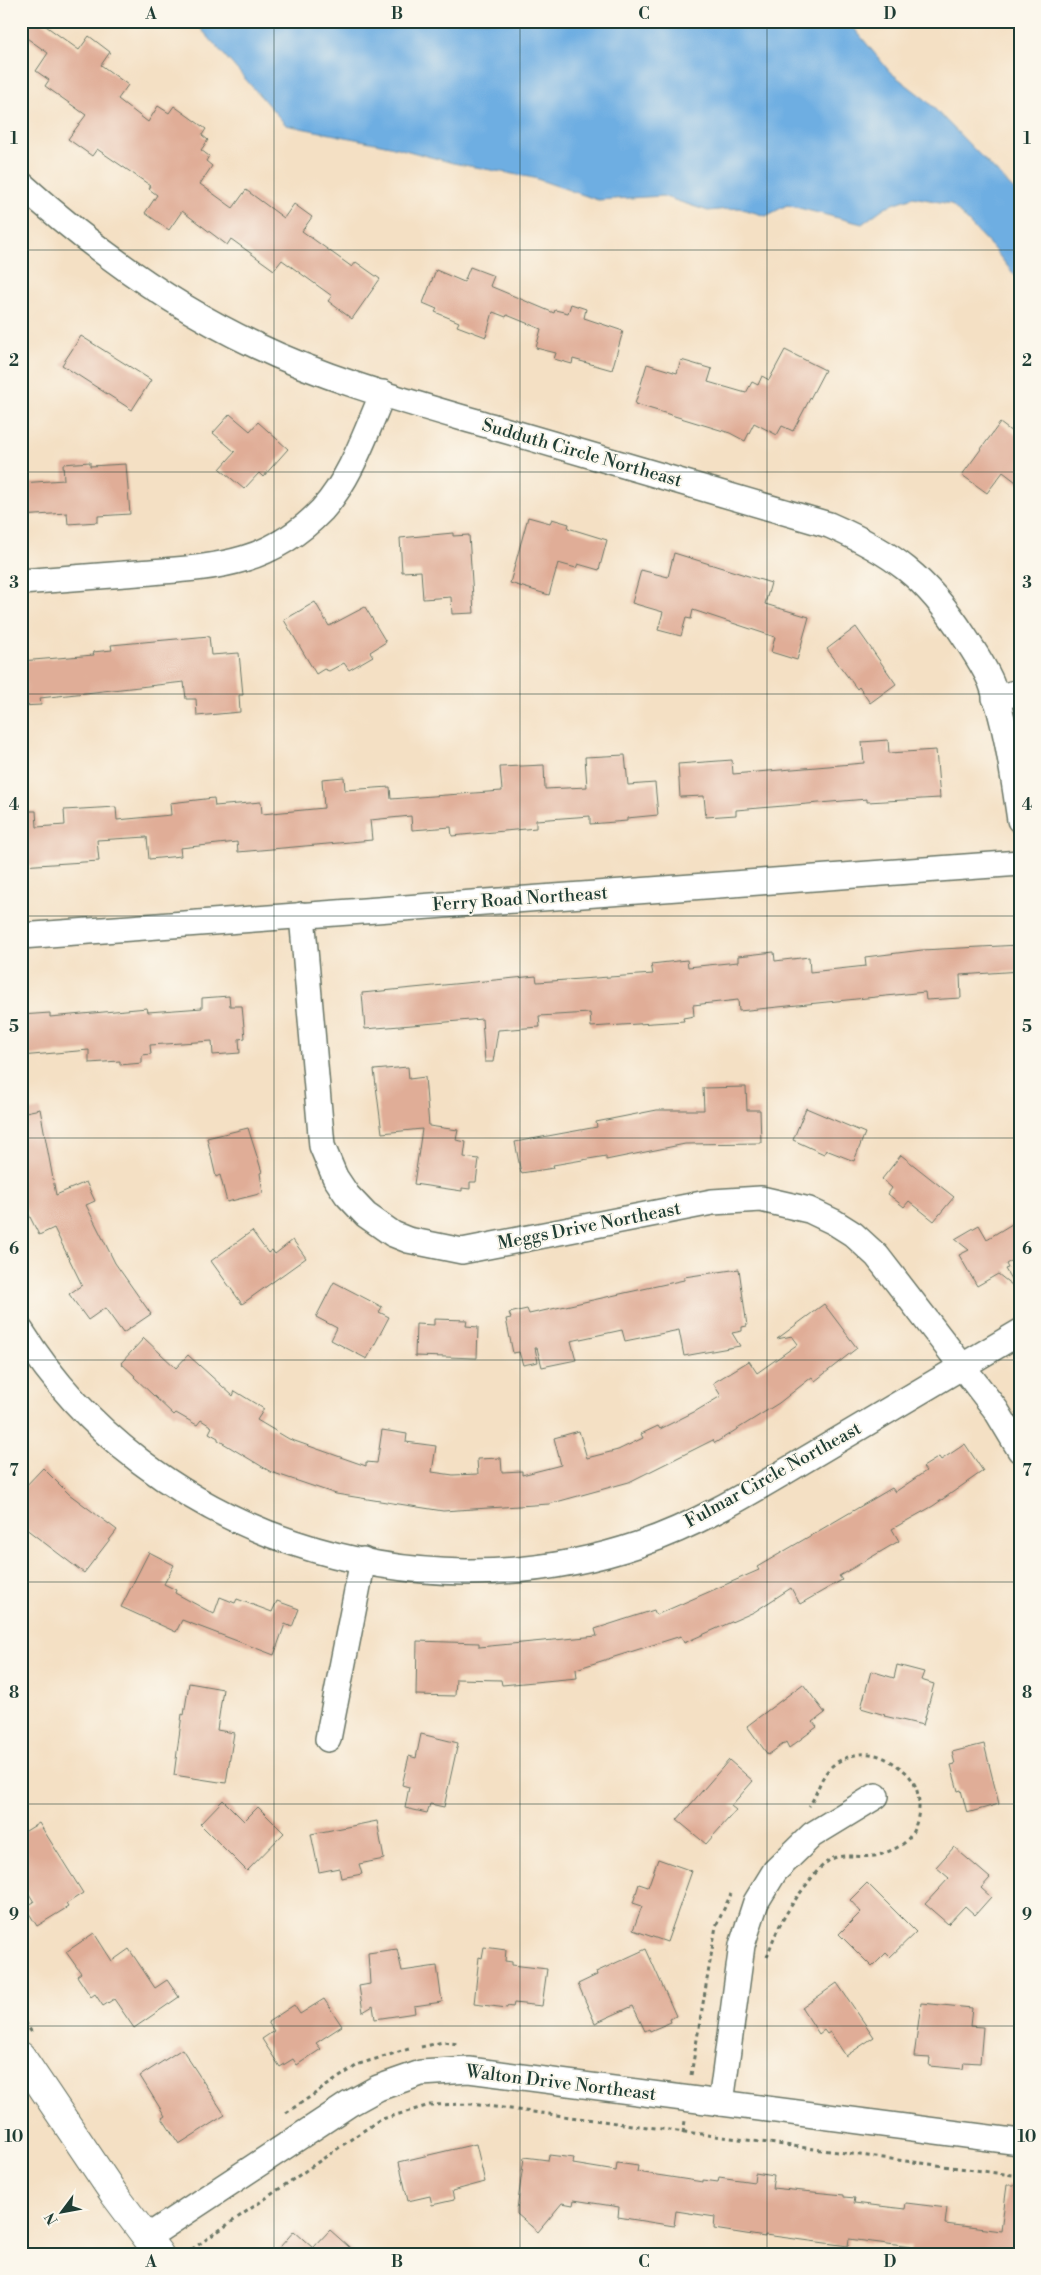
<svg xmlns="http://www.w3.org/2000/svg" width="1041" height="2275" viewBox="0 0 1041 2275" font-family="'Libre Bodoni',serif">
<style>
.water{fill:#6eaee2;stroke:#46768b}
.building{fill:#e0ad97}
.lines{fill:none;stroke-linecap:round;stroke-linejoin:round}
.minor-casing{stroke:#6a7666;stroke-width:28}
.tertiary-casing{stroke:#6a7666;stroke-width:30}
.path{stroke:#6a7666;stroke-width:3;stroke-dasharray:4 4;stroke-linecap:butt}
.minor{stroke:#fff;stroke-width:25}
.tertiary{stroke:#fff;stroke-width:28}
.grid{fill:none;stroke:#1f3d34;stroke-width:1;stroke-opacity:0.55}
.labels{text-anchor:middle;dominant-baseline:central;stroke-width:4;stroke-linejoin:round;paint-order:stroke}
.street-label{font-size:18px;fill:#1f3d34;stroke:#fbf7ec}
.neatline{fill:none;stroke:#1f3d34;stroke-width:2}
.grid-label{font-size:16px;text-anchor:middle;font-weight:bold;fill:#1f3d34}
</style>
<rect width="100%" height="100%" fill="#fbf7ec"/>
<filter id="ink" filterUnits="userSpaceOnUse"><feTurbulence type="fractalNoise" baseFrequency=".02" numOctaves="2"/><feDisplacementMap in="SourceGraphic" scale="10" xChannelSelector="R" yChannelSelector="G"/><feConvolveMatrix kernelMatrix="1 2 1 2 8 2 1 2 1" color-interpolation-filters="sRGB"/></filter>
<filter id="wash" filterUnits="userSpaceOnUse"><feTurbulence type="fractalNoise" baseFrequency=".0096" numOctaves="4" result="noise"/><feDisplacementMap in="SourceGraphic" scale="20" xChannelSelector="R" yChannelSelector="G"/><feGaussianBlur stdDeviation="1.12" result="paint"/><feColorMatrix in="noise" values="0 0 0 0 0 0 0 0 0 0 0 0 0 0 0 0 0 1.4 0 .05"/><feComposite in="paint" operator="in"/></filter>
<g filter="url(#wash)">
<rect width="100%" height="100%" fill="#f4e0c4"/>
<polygon class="water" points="194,21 848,21 890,72 926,100 1020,196 1020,282 993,248 951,204 913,197 885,207 862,224 787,205 766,216 739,208 708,211 662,196 598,200 534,178 453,163 390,146 286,125"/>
<g id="blocks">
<g class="building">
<polygon points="21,21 39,21 79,50 89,36 110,52 101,65 128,85 118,99 148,122 158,106 169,113 174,106 206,129 202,135 208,140 201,150 209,156 206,161 212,166 200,184 233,208 246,190 284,218 294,204 312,217 302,231 352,267 356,262 380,279 352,319 328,301 332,296 282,260 274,270 231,239 227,245 182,211 169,230 145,213 157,195 149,189 151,186 97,149 92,156 68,139 86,115 45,86 49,80 36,71 48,53 21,34"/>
<polygon points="470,267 494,276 490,286 554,313 555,310 568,313 571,304 586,309 584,318 623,331 612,370 573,359 572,364 554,359 556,353 536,348 541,329 507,315 506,317 493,312 486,337 457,326 459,322 435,312 437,309 423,303 436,270 464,282"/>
<polygon points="81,336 151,380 132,410 62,365"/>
<polygon points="785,350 825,370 793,431 782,426 777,435 754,423 745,441 730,433 635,404 647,364 677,373 681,360 712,369 708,382 746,393 752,382 758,385 762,376 769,380"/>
<polygon points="230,414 250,431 258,422 288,449 263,477 259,473 244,489 220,469 235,452 213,433"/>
<polygon points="1000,423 1020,438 1020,485 1003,472 987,493 962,475"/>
<polygon points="90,462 90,466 126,464 130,514 98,516 98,522 68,524 67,513 21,516 21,483 64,480 63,464"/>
<polygon points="528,517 550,523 552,519 569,524 568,528 607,540 599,570 578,564 576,568 558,563 549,595 510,583"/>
<polygon points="453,533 453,536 469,535 474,613 452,614 451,597 423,599 421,571 402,572 400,538"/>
<polygon points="674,553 771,583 765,604 809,617 797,660 771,652 775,637 693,610 691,619 686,618 681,636 658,630 663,612 632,603 641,570 668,577"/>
<polygon points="315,602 329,626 365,607 386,642 370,652 373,656 349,670 344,663 329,671 324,669 316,674 284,620"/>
<polygon points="856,627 896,684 870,703 859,687 857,689 827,649"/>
<polygon points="209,636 211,655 239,653 243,695 239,695 240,712 197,716 196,699 186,699 184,682 40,698 41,705 21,706 21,661 94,655 93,652 112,650 111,645"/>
<polygon points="888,740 889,753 936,750 940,798 867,802 867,799 736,810 736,815 706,817 704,796 680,797 678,764 732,760 733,774 864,763 862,742"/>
<polygon points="625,755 628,785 655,783 658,815 627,818 627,821 590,824 590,816 536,820 536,828 452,836 451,827 412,830 411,816 370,820 372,840 238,852 237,842 180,848 181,856 149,859 147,837 97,840 99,861 21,866 21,811 36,811 37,827 65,825 64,810 116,807 117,820 171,815 170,803 214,798 215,806 261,802 262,814 324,808 322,779 344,777 345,790 390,787 391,799 502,791 500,767 544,765 545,789 587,787 585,757"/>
<polygon points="1020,945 1020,971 960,975 961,998 926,1000 925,992 739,1011 738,1000 693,1005 694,1016 683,1018 684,1021 591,1027 590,1013 539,1016 540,1027 498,1030 493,1062 485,1062 482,1019 365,1029 362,993 536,976 537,982 653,974 651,964 687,960 688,967 738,962 738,956 774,952 775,961 809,957 810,972 866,966 865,957 922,950"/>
<polygon points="229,996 230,1006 242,1006 245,1038 239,1039 240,1053 213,1055 212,1041 150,1045 151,1054 142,1055 142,1063 120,1065 120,1061 89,1063 89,1050 21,1056 21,1015 50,1013 50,1017 147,1008 148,1012 202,1008 202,998"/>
<polygon points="408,1067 409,1079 425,1077 429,1126 458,1130 456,1140 466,1142 464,1157 479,1159 476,1182 470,1182 470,1189 462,1188 462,1191 414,1184 422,1129 382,1133 374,1070"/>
<polygon points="746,1087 747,1110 760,1110 761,1143 685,1144 606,1160 606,1156 553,1165 554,1168 521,1173 515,1142 597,1127 596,1122 657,1110 704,1110 703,1088"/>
<polygon points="806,1108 865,1133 854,1161 826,1150 824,1154 793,1140"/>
<polygon points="40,1109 56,1195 86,1182 95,1201 86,1205 115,1263 151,1314 123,1333 105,1308 88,1320 69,1294 82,1285 54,1228 39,1235 21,1199 21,1113"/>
<polygon points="248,1128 262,1172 260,1173 263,1193 227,1202 220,1175 216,1177 207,1138"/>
<polygon points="901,1155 954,1197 934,1221 909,1201 904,1207 888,1194 892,1188 882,1179"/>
<polygon points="1012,1224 1020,1237 1020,1256 1006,1264 1008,1268 1005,1269 1014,1284 1012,1285 998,1274 977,1286 959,1255 969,1250 955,1239 979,1225 987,1239"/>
<polygon points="252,1231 268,1253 272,1250 275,1254 293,1240 306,1258 242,1304 211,1261"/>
<polygon points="739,1269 747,1326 742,1327 742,1331 732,1333 740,1346 684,1356 679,1330 625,1341 622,1330 571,1341 576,1360 542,1367 537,1348 535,1348 538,1362 523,1365 519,1352 513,1353 506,1319 511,1318 509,1313 527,1309 529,1314 684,1280 684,1277"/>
<polygon points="334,1282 382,1307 379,1312 389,1317 367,1359 331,1340 337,1328 316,1317"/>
<polygon points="824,1304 857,1348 815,1381 812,1377 779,1403 715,1443 713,1440 629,1482 549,1504 443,1511 336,1494 271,1472 218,1440 218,1438 209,1433 212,1427 201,1420 197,1425 176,1413 174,1415 134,1377 135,1376 121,1363 144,1338 176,1368 188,1355 233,1396 235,1391 264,1409 257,1420 289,1439 366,1466 366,1462 377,1463 382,1430 407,1434 406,1442 436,1446 432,1472 453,1475 478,1474 477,1459 501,1458 502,1472 522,1471 522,1475 561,1465 554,1438 579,1431 587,1458 618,1450 643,1438 641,1434 658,1426 660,1429 696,1411 721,1396 713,1383 749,1361 757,1373 798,1344 792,1336 777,1339"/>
<polygon points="434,1319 467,1320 466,1326 478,1327 477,1358 415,1356 416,1324 434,1325"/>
<polygon points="965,1444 983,1471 933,1506 892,1529 899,1541 839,1576 842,1580 800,1604 791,1588 754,1612 684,1643 681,1636 576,1669 577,1678 502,1685 501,1680 456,1679 455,1696 416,1695 417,1641 479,1643 479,1647 597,1636 595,1629 654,1610 656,1615 759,1570 757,1567 892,1488 895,1492 926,1471 923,1467 939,1457 941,1460"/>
<polygon points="43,1468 69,1494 117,1530 84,1573 21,1525 21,1491"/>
<polygon points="149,1552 174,1565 164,1584 176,1590 175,1593 214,1614 220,1597 235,1603 237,1599 272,1612 277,1601 299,1609 292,1627 285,1624 274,1655 182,1620 176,1632 121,1607"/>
<polygon points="897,1665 924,1672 921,1680 934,1684 923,1725 884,1716 885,1715 861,1708 871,1671 894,1678"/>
<polygon points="189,1683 223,1689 217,1730 234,1733 226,1783 174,1775 182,1714 184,1715"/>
<polygon points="803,1684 825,1713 813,1722 817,1727 789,1748 786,1742 768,1755 747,1726"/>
<polygon points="421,1734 458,1743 444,1807 430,1804 427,1813 405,1808 409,1787 402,1785 409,1756 416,1758"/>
<polygon points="984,1744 999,1804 967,1813 961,1790 958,1791 951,1765 955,1764 952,1752"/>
<polygon points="729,1760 753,1781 731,1806 736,1810 706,1844 677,1820"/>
<polygon points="223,1800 244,1821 258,1807 284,1833 247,1871 200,1824"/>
<polygon points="377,1821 384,1859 359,1864 362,1874 341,1878 339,1868 319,1872 311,1834"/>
<polygon points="39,1823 83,1893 66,1904 68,1907 37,1926 25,1907 34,1902 21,1881 21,1834"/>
<polygon points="954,1847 990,1878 981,1888 991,1897 975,1915 965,1906 948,1924 925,1904 949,1878 936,1867"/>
<polygon points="658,1859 692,1871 667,1942 633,1930 642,1906 633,1903 639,1884 648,1887"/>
<polygon points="867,1883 916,1932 890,1957 886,1953 872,1967 839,1934 861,1912 850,1900"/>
<polygon points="94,1933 112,1961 129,1949 155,1988 167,1980 179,1997 134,2028 114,1999 103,2006 95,1994 91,1997 77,1976 81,1973 66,1952"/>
<polygon points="484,1947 506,1950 505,1961 512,1962 512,1965 547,1969 542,2006 514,2003 513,2007 507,2006 507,2008 474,2004 479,1957 482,1958"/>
<polygon points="397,1949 402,1971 437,1966 442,2002 414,2006 415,2013 375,2019 373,2006 363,2012 359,1986 370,1984 368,1953"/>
<polygon points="646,1949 676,2016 670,2019 671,2022 650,2031 649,2029 645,2031 633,2006 595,2023 578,1984 597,1975 596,1972"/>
<polygon points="837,1983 874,2037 846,2056 830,2032 827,2034 824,2030 819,2034 802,2008"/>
<polygon points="324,1999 342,2026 316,2043 321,2049 297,2065 293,2059 280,2067 262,2039 274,2031 268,2022 294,2005 300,2014"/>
<polygon points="921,2003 972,2008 970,2026 983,2027 980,2063 964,2062 963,2069 929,2066 930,2058 914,2057"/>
<polygon points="182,2049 225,2115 179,2144 162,2118 165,2116 140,2076"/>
<polygon points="476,2144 485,2182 452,2191 454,2200 432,2205 430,2196 408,2201 399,2162"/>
<polygon points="549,2155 574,2158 573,2164 616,2171 617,2163 638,2166 637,2172 703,2182 703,2180 718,2182 719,2177 754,2182 755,2173 774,2176 772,2188 844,2195 844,2197 855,2198 854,2203 905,2209 906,2203 947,2208 945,2224 1001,2231 1007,2185 1020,2185 1020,2254 910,2254 911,2247 849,2239 848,2246 765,2235 765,2237 714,2229 715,2217 676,2211 674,2226 618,2217 619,2207 574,2200 573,2205 562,2203 538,2232 517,2214 517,2209 524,2157 548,2160"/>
<polygon points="330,2230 357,2254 274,2254 294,2231 313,2248"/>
</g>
</g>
</g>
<g filter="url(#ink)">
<use href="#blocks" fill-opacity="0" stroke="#6a7666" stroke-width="1"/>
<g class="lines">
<defs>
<g id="minor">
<path d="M21,184C92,248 168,304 255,345C334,383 420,405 504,430C612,462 721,493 829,525C893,553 926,577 964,636C974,651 984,666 991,682C1007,726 1013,774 1020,820"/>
<path d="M21,582C60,579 99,576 138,573C212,567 267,567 322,510C351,478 366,432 383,393"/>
<polyline points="995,698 1020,692"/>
<polyline points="302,915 322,1146 335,1177 347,1195 366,1215 393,1234 408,1240 462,1251 712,1202 761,1199 809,1210 834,1222 853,1234 877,1256 996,1410 1020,1450"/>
<polyline points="21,936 1020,863"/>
<path d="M21,1331C149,1535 414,1621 640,1544C702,1523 757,1488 813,1455C882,1414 951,1373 1020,1332"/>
<polyline points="328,1739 363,1560"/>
<polyline points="721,2103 742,1945 756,1902 775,1871 812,1835 876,1796"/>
<polyline points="146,2238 349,2104 378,2088 421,2073 469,2070 1020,2142"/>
</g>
<polyline id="tertiary" points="21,2056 114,2194 159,2254"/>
</defs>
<use href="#minor" class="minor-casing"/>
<use href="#tertiary" class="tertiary-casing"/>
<g class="path">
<path d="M767,1957C776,1929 788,1908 807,1884C813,1876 819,1868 827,1862C841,1850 864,1861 882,1854C890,1851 903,1846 908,1839C923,1820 924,1786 903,1770C894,1763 882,1755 870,1754C853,1752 832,1761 824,1776C818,1785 816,1797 809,1806"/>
<polyline points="21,2015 32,2033"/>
<polyline points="421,2047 443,2042 459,2044"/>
<polyline points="691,2075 716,1926 731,1894"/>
<polyline points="286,2113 359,2064 412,2048"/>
<polyline points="683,2133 685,2121"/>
<polyline points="185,2254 379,2120 430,2105 472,2104 1020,2176"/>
</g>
<use href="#minor" class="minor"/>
<use href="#tertiary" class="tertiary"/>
</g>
</g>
<path class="grid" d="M274,21V2254M520,21V2254M767,21V2254M21,250H1020M21,472H1020M21,694H1020M21,916H1020M21,1138H1020M21,1360H1020M21,1582H1020M21,1804H1020M21,2026H1020"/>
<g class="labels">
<g class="street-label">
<text transform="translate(582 453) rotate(16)">Sudduth Circle Northeast</text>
<text transform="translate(520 899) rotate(-4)">Ferry Road Northeast</text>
<text transform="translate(589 1226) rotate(-11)">Meggs Drive Northeast</text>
<text transform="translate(773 1475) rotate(-29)">Fulmar Circle Northeast</text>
<text transform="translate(561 2083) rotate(7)">Walton Drive Northeast</text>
</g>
</g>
<rect width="1041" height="2275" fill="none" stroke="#fbf7ec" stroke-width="55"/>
<g transform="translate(62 2212) rotate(238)" stroke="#fbf7ec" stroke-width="4" paint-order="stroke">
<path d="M0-4L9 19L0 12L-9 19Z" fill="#1f3d34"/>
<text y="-8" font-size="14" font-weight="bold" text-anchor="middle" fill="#1f3d34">N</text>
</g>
<rect x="28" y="28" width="986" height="2220" class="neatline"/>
<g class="grid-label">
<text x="151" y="19">A</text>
<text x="397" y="19">B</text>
<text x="644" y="19">C</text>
<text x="890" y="19">D</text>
<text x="14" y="144">1</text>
<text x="1027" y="144">1</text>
<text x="14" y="366">2</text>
<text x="1027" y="366">2</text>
<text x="14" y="588">3</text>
<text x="1027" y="588">3</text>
<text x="14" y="810">4</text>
<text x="1027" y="810">4</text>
<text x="14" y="1032">5</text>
<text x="1027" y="1032">5</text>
<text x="14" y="1254">6</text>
<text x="1027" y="1254">6</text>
<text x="14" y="1476">7</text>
<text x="1027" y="1476">7</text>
<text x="14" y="1698">8</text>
<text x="1027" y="1698">8</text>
<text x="14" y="1920">9</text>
<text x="1027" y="1920">9</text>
<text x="14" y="2142">10</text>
<text x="1027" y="2142">10</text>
<text x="151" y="2267">A</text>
<text x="397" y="2267">B</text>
<text x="644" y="2267">C</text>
<text x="890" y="2267">D</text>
</g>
</svg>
